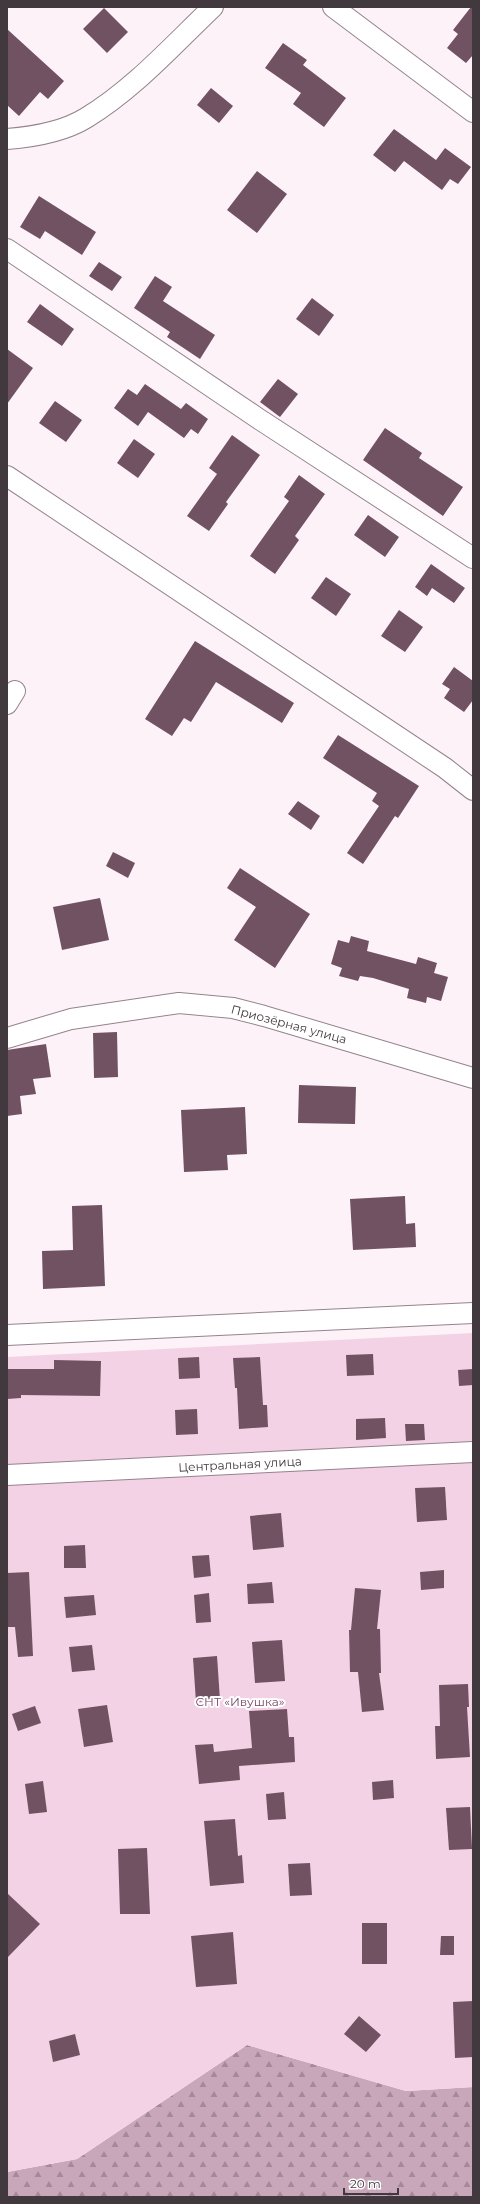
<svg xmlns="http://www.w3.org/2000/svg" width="480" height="2204" viewBox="0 0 480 2204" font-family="Montserrat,sans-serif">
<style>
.forest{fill:url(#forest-firs)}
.garden{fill:#f4d2e5}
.building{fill:#705263}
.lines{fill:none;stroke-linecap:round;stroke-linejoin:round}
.street-casing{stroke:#94838d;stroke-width:22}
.street{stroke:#fff;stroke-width:20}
.labels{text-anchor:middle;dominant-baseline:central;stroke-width:4;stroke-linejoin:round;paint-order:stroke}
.street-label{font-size:12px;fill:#41393d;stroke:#fff}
.park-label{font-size:12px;fill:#764663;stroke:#fff}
</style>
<defs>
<pattern id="forest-firs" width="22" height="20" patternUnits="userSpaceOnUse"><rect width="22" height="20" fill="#c9a7ba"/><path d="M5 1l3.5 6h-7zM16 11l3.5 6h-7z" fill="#a58998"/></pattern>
</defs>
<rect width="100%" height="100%" fill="#fef2f9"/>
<polygon class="forest" points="247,2045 406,2091 473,2087 473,2197 7,2197 7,2172 77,2159"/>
<polygon class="garden" points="473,1333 473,2087 406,2091 247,2045 77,2159 7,2172 7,1357"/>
<g class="building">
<polygon points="471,7 473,7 473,55 466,63 447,48 458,34 453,30"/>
<polygon points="104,8 128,32 107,53 83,29"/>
<polygon points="7,29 64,81 48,99 40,92 19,116 7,105"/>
<polygon points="283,43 307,60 303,65 346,98 324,127 293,104 301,93 265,68"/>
<polygon points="211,88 233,106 219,123 197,105"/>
<polygon points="394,129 436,160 445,148 471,167 458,184 450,179 442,190 404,161 395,172 373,155"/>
<polygon points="257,171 287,194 257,233 227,210"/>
<polygon points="39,196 96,232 82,255 45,231 40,239 20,227"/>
<polygon points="99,262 122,277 112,291 89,276"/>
<polygon points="155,276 172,287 163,301 215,335 200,359 167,337 170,332 134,308"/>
<polygon points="312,298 334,315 319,336 296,319"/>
<polygon points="40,304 74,329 62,346 27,322"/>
<polygon points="7,349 33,368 7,404"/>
<polygon points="278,379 298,394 280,417 260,402"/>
<polygon points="145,384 181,409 186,403 208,419 198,434 191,429 184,438 148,412 138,426 114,408 128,389 137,395"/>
<polygon points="55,401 82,420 66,442 39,423"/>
<polygon points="385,428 422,453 419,458 463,487 443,516 363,460"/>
<polygon points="232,435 260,455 226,502 228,504 209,531 187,516 217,474 209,468"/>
<polygon points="134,439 155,454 138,478 117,463"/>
<polygon points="299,475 325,494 295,536 299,540 275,574 250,556 289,501 284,497"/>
<polygon points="368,515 399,537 385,557 354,535"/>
<polygon points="431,564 465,588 454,603 432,588 427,596 415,587"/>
<polygon points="326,577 351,594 336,616 311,598"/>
<polygon points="399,610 423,627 405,652 381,636"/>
<polygon points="195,641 294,703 282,723 216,682 191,722 184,718 172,736 145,719"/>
<polygon points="454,667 473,681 473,700 464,712 444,698 450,689 442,684"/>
<polygon points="338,735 419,786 398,818 395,816 363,864 347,853 379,806 372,801 377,793 323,758"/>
<polygon points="298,801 320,816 311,830 288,814"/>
<polygon points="113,852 135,863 128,878 106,866"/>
<polygon points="240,868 310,914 275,968 234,940 256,907 227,888"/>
<polygon points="100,898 109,940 62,950 53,907"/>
<polygon points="351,936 369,941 367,951 416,964 418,957 437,963 434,973 448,977 441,1001 427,997 426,1003 407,998 409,989 373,978 360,976 358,981 339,976 342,968 331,964 338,940 349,943"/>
<polygon points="117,1032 118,1077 94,1078 93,1033"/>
<polygon points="46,1044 51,1077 33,1079 36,1094 20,1096 22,1114 7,1116 7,1050"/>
<polygon points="299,1085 356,1087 355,1124 298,1123"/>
<polygon points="245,1107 247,1154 227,1155 228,1170 184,1172 181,1110"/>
<polygon points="405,1196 406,1224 415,1223 416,1247 353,1250 350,1199"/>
<polygon points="102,1205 105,1286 43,1289 42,1251 73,1250 72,1206"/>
<polygon points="373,1354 374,1375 347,1376 346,1355"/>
<polygon points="199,1357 200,1378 179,1379 178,1358"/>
<polygon points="260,1357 263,1405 267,1405 268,1427 239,1429 237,1388 235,1388 233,1358"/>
<polygon points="54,1360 101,1361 100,1396 21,1395 21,1398 7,1399 7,1369 54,1369"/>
<polygon points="473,1369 473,1385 459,1386 458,1370"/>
<polygon points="197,1409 198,1434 176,1435 175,1410"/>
<polygon points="385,1418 386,1438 356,1440 356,1419"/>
<polygon points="405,1424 424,1424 425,1440 406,1441"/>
<polygon points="445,1487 447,1520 417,1522 415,1488"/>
<polygon points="281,1513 284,1547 253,1550 250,1516"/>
<polygon points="85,1545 86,1568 64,1568 64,1546"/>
<polygon points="209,1555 211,1576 194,1578 192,1556"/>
<polygon points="444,1570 444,1588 421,1590 420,1572"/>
<polygon points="29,1572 33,1656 18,1657 15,1627 7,1627 7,1573"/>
<polygon points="272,1582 274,1603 248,1604 247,1584"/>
<polygon points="355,1588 381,1590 377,1629 380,1629 381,1673 379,1673 384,1710 362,1712 358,1672 350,1672 349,1630 351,1630"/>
<polygon points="209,1593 211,1622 196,1623 194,1595"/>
<polygon points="94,1595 96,1615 66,1618 64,1597"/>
<polygon points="282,1640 285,1681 255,1683 252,1642"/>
<polygon points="92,1645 95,1670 72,1672 69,1647"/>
<polygon points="217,1656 220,1700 196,1702 193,1658"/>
<polygon points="468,1684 469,1707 467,1707 470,1757 436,1759 435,1726 440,1726 439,1685"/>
<polygon points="107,1705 113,1742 84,1747 78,1709"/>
<polygon points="35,1706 41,1723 18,1731 12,1714"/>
<polygon points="287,1709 289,1737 294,1737 295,1762 239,1766 240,1780 199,1784 195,1745 213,1744 214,1752 252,1748 249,1711"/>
<polygon points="393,1780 394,1798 373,1800 372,1782"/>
<polygon points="43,1781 47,1812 29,1814 25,1784"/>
<polygon points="284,1792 286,1819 268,1820 266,1794"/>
<polygon points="470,1807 472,1849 449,1850 446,1808"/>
<polygon points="235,1819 238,1856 242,1855 244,1883 210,1886 204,1821"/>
<polygon points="147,1848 150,1914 120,1914 118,1849"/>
<polygon points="310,1863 312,1895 290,1896 288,1864"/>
<polygon points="7,1893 40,1924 7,1958"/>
<rect x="362" y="1923" width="25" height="41"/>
<polygon points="233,1932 237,1984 196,1987 191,1936"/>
<polygon points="441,1936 454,1936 454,1955 440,1955"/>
<polygon points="473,2001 473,2057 455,2058 453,2002"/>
<polygon points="359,2016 381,2035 366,2052 344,2034"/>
<polygon points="75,2034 80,2055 53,2062 49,2041"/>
</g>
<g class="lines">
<defs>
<g id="street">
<polyline points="333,7 473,112"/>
<path d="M7,139C33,137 63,132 86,118C134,89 173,45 213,7"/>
<polyline points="7,249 259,419 473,558"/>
<polyline points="7,476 445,768 473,790"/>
<polyline points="7,704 15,691"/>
<polyline points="7,1038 71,1019 179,1003 233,1008 264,1016 473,1078"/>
<polyline points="7,1335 473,1313"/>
<polyline points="7,1475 473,1452"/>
</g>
</defs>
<use href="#street" class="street-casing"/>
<use href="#street" class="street"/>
</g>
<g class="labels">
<g class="street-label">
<text transform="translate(289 1024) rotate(15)">Приозёрная улица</text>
<text transform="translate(240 1464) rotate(-3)">Центральная улица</text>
</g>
<g class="park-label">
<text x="240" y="1701">СНТ «Ивушка»</text>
</g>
</g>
<rect width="480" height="2204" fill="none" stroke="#41393d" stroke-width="16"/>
<path d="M344 2188v6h54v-6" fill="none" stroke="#41393d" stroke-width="2"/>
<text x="350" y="2188" font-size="12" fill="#41393d" stroke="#ffffff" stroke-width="3" paint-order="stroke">20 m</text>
</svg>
